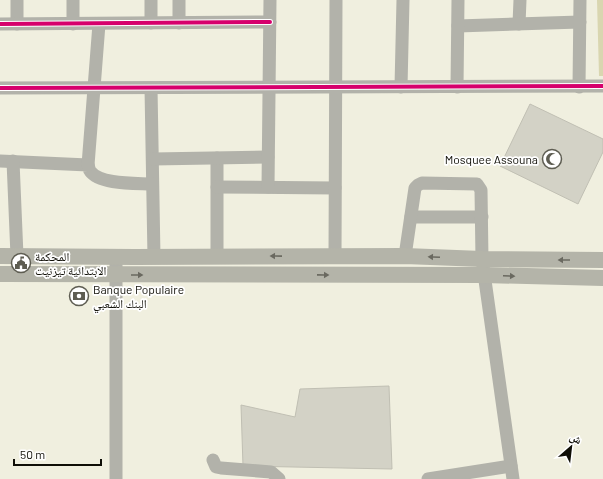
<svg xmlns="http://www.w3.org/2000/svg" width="603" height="479" viewBox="0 0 603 479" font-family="Barlow,'Noto Naskh Arabic',sans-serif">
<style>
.green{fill:#d9d6b0}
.building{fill:#d3d2c6;stroke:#c0bfb3}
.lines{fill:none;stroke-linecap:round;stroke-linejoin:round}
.minor{stroke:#b2b2aa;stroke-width:13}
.major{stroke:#b4b4a9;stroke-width:16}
.cycleway-casing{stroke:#fff;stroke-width:6}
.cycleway{stroke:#d6006c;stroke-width:4}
.oneway{fill:#6a6960}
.labels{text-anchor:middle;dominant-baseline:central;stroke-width:3.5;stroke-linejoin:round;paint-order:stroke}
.poi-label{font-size:12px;fill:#0f0e06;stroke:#fff;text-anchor:start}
</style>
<rect width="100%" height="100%" fill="#f0efdf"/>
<polygon class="green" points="597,0 603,0 603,76 599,76"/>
<g class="building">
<polygon points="530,104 603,139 603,152 578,204 500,166"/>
<polygon points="389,386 392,469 243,466 241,405 295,417 300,389"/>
</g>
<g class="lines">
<g class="minor">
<polyline points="17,0 17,24"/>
<polyline points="151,23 151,0"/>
<polyline points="179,23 179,0"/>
<polyline points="0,24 270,22"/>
<polyline points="73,24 73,0"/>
<polyline points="519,24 520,0"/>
<polyline points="458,26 580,22"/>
<polyline points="401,87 403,0"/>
<polyline points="457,87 458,0"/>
<polyline points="579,87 580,0"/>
<polyline points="0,88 603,86"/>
<polyline points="151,88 154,257"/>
<polyline points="217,158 217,256"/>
<polyline points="153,159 268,157"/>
<path d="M0,161L88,165C89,167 89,170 90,171C100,185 137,183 152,184"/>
<polyline points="13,161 17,256"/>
<polyline points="88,165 99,24"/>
<polyline points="217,187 335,188"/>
<polyline points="268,187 270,0"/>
<polyline points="411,217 482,217"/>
<polyline points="405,256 415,188 418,185 422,183 477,184 481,190 482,259 513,479"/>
<polyline points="335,257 336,0"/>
<polyline points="116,265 116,479"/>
<polyline points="213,460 216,467 221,468 271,472 279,479"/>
<polyline points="428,479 511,466"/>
</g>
<g class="major">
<polyline points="0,256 135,257 405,256 482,259 603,260"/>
<polyline points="0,274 484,275 603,278"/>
</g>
<defs>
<g id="cycleway">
<polyline points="0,24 270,22"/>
<polyline points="0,88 603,86"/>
</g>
</defs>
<use href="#cycleway" class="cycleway-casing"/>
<use href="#cycleway" class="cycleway"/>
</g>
<defs><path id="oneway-solid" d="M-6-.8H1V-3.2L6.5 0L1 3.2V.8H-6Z"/></defs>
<g class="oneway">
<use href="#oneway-solid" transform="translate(276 256) rotate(-179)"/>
<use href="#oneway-solid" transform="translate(434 257) rotate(-178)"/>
<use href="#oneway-solid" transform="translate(564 260) rotate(-180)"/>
<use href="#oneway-solid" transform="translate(137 275)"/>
<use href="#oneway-solid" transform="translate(323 275) rotate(1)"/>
<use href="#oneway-solid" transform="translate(509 276) rotate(2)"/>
</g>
<defs>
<symbol id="mosque-ring" viewBox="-11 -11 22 22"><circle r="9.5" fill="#fff" stroke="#5e5d52" stroke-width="1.5"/><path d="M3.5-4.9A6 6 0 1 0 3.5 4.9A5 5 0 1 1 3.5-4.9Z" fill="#5e5d52"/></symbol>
<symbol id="civic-ring" viewBox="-11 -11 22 22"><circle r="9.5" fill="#fff" stroke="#5e5d52" stroke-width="1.5"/><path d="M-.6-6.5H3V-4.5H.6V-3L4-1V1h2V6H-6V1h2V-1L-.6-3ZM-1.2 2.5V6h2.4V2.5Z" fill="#5e5d52"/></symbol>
<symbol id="bank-ring" viewBox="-11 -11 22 22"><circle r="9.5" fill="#fff" stroke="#5e5d52" stroke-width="1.5"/><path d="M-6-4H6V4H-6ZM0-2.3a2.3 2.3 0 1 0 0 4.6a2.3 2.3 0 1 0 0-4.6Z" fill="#5e5d52"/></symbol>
</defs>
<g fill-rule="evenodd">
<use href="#mosque-ring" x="541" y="148" width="22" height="22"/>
<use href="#civic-ring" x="10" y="252" width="22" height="22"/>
<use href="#bank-ring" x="68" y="285" width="22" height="22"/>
</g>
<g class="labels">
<g class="poi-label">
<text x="538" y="159" text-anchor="end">Mosquee Assouna</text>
<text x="35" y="256">المحكمة<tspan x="35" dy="14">الابتدائية تيزنيت</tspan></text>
<text x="93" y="289">Banque Populaire<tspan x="93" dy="14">البنك الشعبي</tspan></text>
</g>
</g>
<g transform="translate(571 447) rotate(28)" stroke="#ffffff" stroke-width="3" paint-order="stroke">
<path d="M0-3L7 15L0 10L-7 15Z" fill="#0f0e06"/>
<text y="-6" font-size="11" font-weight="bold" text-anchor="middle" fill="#0f0e06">ش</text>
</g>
<path d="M14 459v6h87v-6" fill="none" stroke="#0f0e06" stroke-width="2"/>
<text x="20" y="459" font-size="12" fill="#0f0e06" stroke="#ffffff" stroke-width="3" paint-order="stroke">50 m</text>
</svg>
